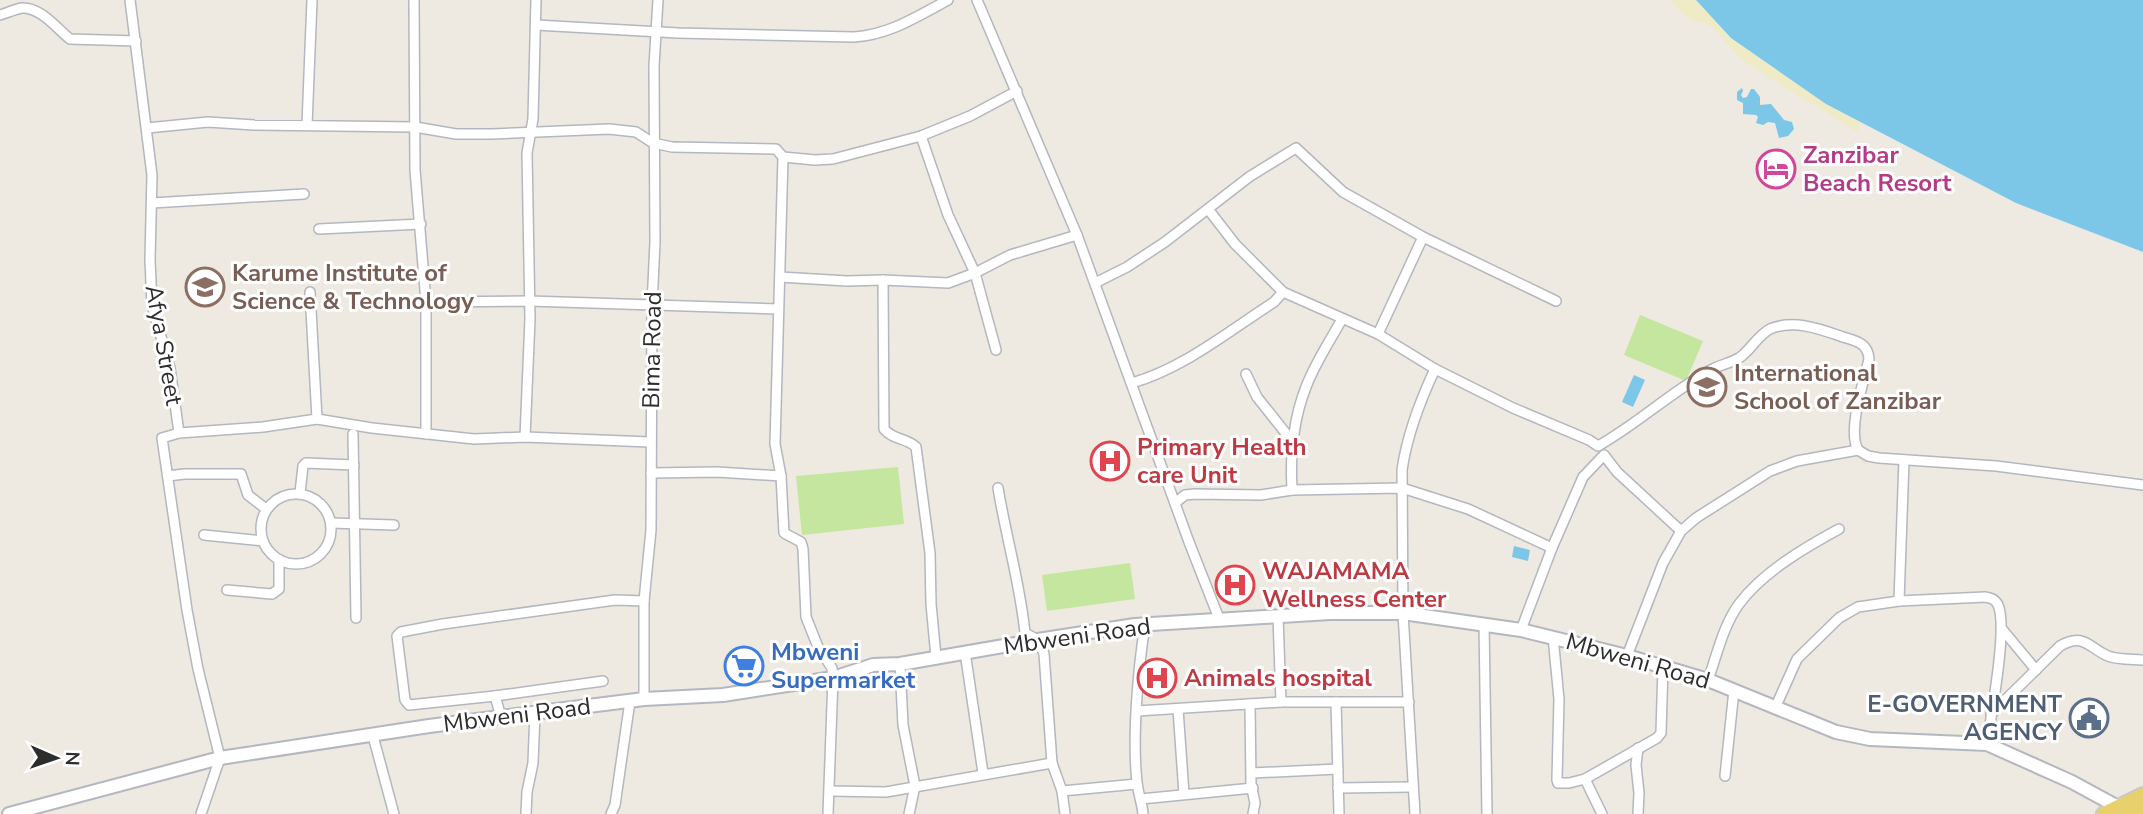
<svg xmlns="http://www.w3.org/2000/svg" width="2143" height="814" viewBox="0 0 2143 814" font-family="'Nunito Sans',sans-serif">
<style>
.sand{fill:#f0ebc7}
.pitch{fill:#c5e69f}
.water{fill:#7cc7e8}
.lines{fill:none;stroke-linecap:round;stroke-linejoin:round}
.street-casing{stroke:#b4b7bf;stroke-width:12}
.secondary-casing{stroke:#b4b7bf;stroke-width:16}
.primary-casing{stroke:#c8c8c8;stroke-width:18}
.street{stroke:#fff;stroke-width:9}
.secondary{stroke:#fff;stroke-width:12}
.primary{stroke:#e8d06c;stroke-width:14}
.labels{text-anchor:middle;dominant-baseline:central;stroke-width:6;stroke-linejoin:round;paint-order:stroke}
.hotel-label{font-size:24px;font-weight:bold;fill:#b23c85;stroke:#fff;text-anchor:start}
.education-label{font-size:24px;font-weight:bold;fill:#785e54;stroke:#fff;text-anchor:start}
.street-label{font-size:24px;fill:#2d2d2d;stroke:#fff}
.health-label{font-size:24px;font-weight:bold;fill:#be3a42;stroke:#fff;text-anchor:start}
.shop-label{font-size:24px;font-weight:bold;fill:#366cbe;stroke:#fff;text-anchor:start}
.service-label{font-size:24px;font-weight:bold;fill:#4e5e75;stroke:#fff;text-anchor:end}
</style>
<rect width="100%" height="100%" fill="#eee9e1"/>
<path class="sand" d="M1670,0H1696L1731,38L1826,104L1861,122L1857,132L1746,63C1732,52 1724,38 1711,27C1706,22 1702,23 1695,21C1688,18 1675,7 1670,0Z"/>
<g class="pitch">
<polygon points="1640,315 1703,341 1686,381 1624,355"/>
<polygon points="898,467 904,524 802,535 796,476"/>
<polygon points="1130,563 1135,599 1047,611 1042,575"/>
</g>
<g class="water">
<polygon points="1696,0 2143,0 2143,252 2016,203 1826,104 1731,38"/>
<polygon points="1742,88 1743,91 1741,95 1743,98 1747,97 1751,89 1754,89 1760,97 1760,105 1771,104 1784,120 1792,122 1794,129 1788,136 1779,138 1775,123 1768,122 1763,125 1756,123 1758,117 1756,115 1743,114 1743,103 1737,100 1737,92"/>
<polygon points="1634,375 1645,380 1633,407 1622,402"/>
<polygon points="1514,546 1530,550 1528,561 1512,557"/>
</g>
<g class="lines">
<defs>
<g id="street">
<polyline points="130,0 152,175 150,260 152,305 170,368 179,433 162,438 187,610 198,669 220,758 201,814"/>
<polyline points="414,0 415,170 426,302 426,434"/>
<polyline points="977,0 1077,235 1189,542 1220,621"/>
<path d="M0,15C7,13 15,9 22,8C41,7 57,29 70,39L136,41"/>
<path d="M536,25L678,33L854,37C889,35 918,16 948,0"/>
<polyline points="307,125 312,0"/>
<polyline points="147,128 208,122 254,125 415,127 456,134 492,134 609,129 636,132 653,143 672,147 776,149 783,157 815,160 833,159 921,136 970,116 1017,91"/>
<polyline points="921,136 948,215 975,273 996,350"/>
<polyline points="783,157 775,444 781,476 784,533 801,542 803,549 806,617 818,647 832,668 833,678 828,814"/>
<polyline points="152,203 304,194"/>
<path d="M1208,209L1235,244L1283,292L1378,334L1435,369L1513,408L1589,440L1598,446C1637,424 1670,393 1709,371C1718,365 1729,364 1739,358C1750,351 1758,335 1770,329C1794,319 1820,329 1843,337C1856,341 1868,343 1869,359C1864,381 1847,430 1858,450"/>
<polyline points="319,229 421,224"/>
<polyline points="780,277 847,281 883,280"/>
<polyline points="1095,283 1127,267 1165,242 1249,177 1296,148 1343,192 1423,237 1556,301"/>
<polyline points="310,292 317,419"/>
<polyline points="426,302 529,301 777,309"/>
<polyline points="1378,334 1423,237"/>
<polyline points="1246,374 1257,397 1292,441"/>
<path d="M1132,383C1184,368 1229,331 1274,302L1283,292"/>
<polyline points="179,433 263,427 317,419 372,428 474,439 525,437 650,442"/>
<polyline points="353,434 356,618"/>
<polyline points="525,437 530,319 527,153 533,119 536,0"/>
<polyline points="651,473 717,472 781,476"/>
<polyline points="168,476 184,474 241,474 248,495 266,509"/>
<path d="M998,488C1006,537 1020,583 1025,633L1038,640L1044,654L1052,763L1062,791L1065,814"/>
<path d="M1292,490C1290,455 1293,420 1306,387C1315,363 1330,341 1342,319"/>
<polyline points="300,493 303,466 306,463 354,465"/>
<circle cx="296" cy="529" r="35"/>
<polyline points="1175,503 1185,495 1195,494 1261,495 1292,490 1402,488 1468,509 1552,548"/>
<polyline points="331,523 394,525"/>
<polyline points="204,535 263,541"/>
<polyline points="227,590 272,594 279,589 279,560"/>
<polyline points="1899,601 1904,460"/>
<polyline points="1278,616 1281,702"/>
<polyline points="1484,624 1487,814"/>
<polyline points="2002,629 2036,670"/>
<polyline points="1521,630 1552,548 1583,477 1604,455 1617,472 1681,531"/>
<polyline points="1553,637 1559,699 1557,780 1558,783 1569,783 1585,779"/>
<polyline points="965,652 983,773"/>
<polyline points="1627,656 1663,563 1681,531 1696,518 1770,471 1797,461 1858,450 1868,456 1879,458 1996,466 2143,485"/>
<path d="M936,657L931,604L930,553L916,447C907,438 893,440 884,429L883,280L948,283L975,273L1010,255L1077,235"/>
<polyline points="900,664 903,725 915,786 909,814"/>
<path d="M1708,680C1717,655 1723,626 1739,604C1763,572 1804,548 1839,529"/>
<polyline points="495,696 603,681"/>
<polyline points="644,699 644,601 651,530 652,305 655,242 654,66 658,0"/>
<polyline points="1336,702 1339,814"/>
<polyline points="1250,704 1251,784 1255,803 1253,814"/>
<path d="M1776,706L1797,659L1839,618L1858,607L1899,601L1985,597C1991,598 1995,599 1998,605C2008,627 1991,715 1987,744"/>
<polyline points="1178,709 1184,794"/>
<polyline points="1137,711 1281,702 1409,702"/>
<path d="M1991,714L2060,646C2084,632 2089,648 2108,656C2118,660 2132,659 2143,660"/>
<polyline points="501,717 495,696 409,705 405,700 397,636 401,632 443,624 615,600 644,601"/>
<polyline points="373,736 394,814"/>
<polyline points="1638,748 1636,765 1639,793 1638,814"/>
<polyline points="1252,773 1338,769"/>
<polyline points="1725,776 1734,690"/>
<polyline points="1338,788 1411,787"/>
<polyline points="830,791 886,792 1052,763"/>
<polyline points="1062,791 1137,784"/>
<polyline points="1141,799 1253,788"/>
<polyline points="526,814 527,792 533,763 535,713"/>
<polyline points="611,814 615,805 630,701"/>
<path d="M1143,814C1142,803 1138,793 1137,782C1132,737 1138,669 1145,625"/>
<path d="M1415,814L1403,613L1402,470C1407,435 1420,401 1435,369"/>
<polyline points="1602,814 1585,779 1657,738 1661,733 1663,666"/>
</g>
<polyline id="secondary" points="9,814 220,758 429,726 644,699 723,695 833,678 873,665 900,664 1038,640 1135,625 1330,613 1403,613 1521,630 1627,656 1708,680 1836,732 1870,739 1987,744 2072,782 2118,807 2124,813"/>
<g id="primary">
<polyline points="2104,814 2143,795"/>
<polyline points="2127,814 2143,807"/>
</g>
</defs>
<use href="#street" class="street-casing"/>
<use href="#secondary" class="secondary-casing"/>
<use href="#primary" class="primary-casing"/>
<use href="#street" class="street"/>
<use href="#secondary" class="secondary"/>
<use href="#primary" class="primary"/>
</g>
<defs>
<symbol id="hotel-ring" viewBox="-11 -11 22 22"><circle r="9.5" fill="#fff" stroke="#d1479c" stroke-width="1.5"/><path d="M-6-4.5h1.5V1H6V5H4.5V3h-9V5H-6ZM-4 0a1.8 1.8 0 1 1 3.6 0ZM.5 0V-2.5h3Q6-2.5 6 0Z" fill="#d1479c"/></symbol>
<symbol id="university-ring" viewBox="-11 -11 22 22"><circle r="9.5" fill="#fff" stroke="#8d6e63" stroke-width="1.5"/><path d="M0-5L7-2L0 1L-7-2ZM-4 1L0 2.5L4 1V4Q0 6-4 4Z" fill="#8d6e63"/></symbol>
<symbol id="school-ring" viewBox="-11 -11 22 22"><circle r="9.5" fill="#fff" stroke="#8d6e63" stroke-width="1.5"/><path d="M0-5L7-2L0 1L-7-2ZM-4 1L0 2.5L4 1V4Q0 6-4 4Z" fill="#8d6e63"/></symbol>
<symbol id="hospital-ring" viewBox="-11 -11 22 22"><circle r="9.5" fill="#fff" stroke="#e0444e" stroke-width="1.5"/><path d="M-5-5h3v3.5h4V-5h3V5h-3V1.5h-4V5h-3Z" fill="#e0444e"/></symbol>
<symbol id="supermarket-ring" viewBox="-11 -11 22 22"><circle r="9.5" fill="#fff" stroke="#3f7fe0" stroke-width="1.5"/><path d="M-6-5.5h2.5l.6 2H6L4.5 2H-2.5L-4.4-4H-6ZM-1.5 3.2a1.3 1.3 0 1 0 .1 0ZM3 3.2a1.3 1.3 0 1 0 .1 0Z" fill="#3f7fe0"/></symbol>
<symbol id="civic-ring" viewBox="-11 -11 22 22"><circle r="9.5" fill="#fff" stroke="#5c6f8a" stroke-width="1.5"/><path d="M-.6-6.5H3V-4.5H.6V-3L4-1V1h2V6H-6V1h2V-1L-.6-3ZM-1.2 2.5V6h2.4V2.5Z" fill="#5c6f8a"/></symbol>
</defs>
<g fill-rule="evenodd">
<use href="#hotel-ring" x="1754" y="147" width="44" height="44"/>
<use href="#university-ring" x="183" y="265" width="44" height="44"/>
<use href="#school-ring" x="1685" y="365" width="44" height="44"/>
<use href="#hospital-ring" x="1088" y="439" width="44" height="44"/>
<use href="#hospital-ring" x="1213" y="563" width="44" height="44"/>
<use href="#supermarket-ring" x="722" y="644" width="44" height="44"/>
<use href="#hospital-ring" x="1135" y="656" width="44" height="44"/>
<use href="#civic-ring" x="2067" y="696" width="44" height="44"/>
</g>
<g class="labels">
<g class="hotel-label">
<text x="1803" y="155">Zanzibar<tspan x="1803" dy="28">Beach Resort</tspan></text>
</g>
<g class="education-label">
<text x="232" y="273">Karume Institute of<tspan x="232" dy="28">Science &amp; Technology</tspan></text>
<text x="1734" y="373">International<tspan x="1734" dy="28">School of Zanzibar</tspan></text>
</g>
<g class="street-label">
<text transform="translate(164 345) rotate(80)">Afya Street</text>
<text transform="translate(652 350) rotate(-89)">Bima Road</text>
<text transform="translate(1077 636) rotate(-8)">Mbweni Road</text>
<text transform="translate(1638 661) rotate(16)">Mbweni Road</text>
<text transform="translate(517 715) rotate(-7)">Mbweni Road</text>
</g>
<g class="health-label">
<text x="1137" y="447">Primary Health<tspan x="1137" dy="28">care Unit</tspan></text>
<text x="1262" y="571">WAJAMAMA<tspan x="1262" dy="28">Wellness Center</tspan></text>
<text x="1184" y="678">Animals hospital</text>
</g>
<g class="shop-label">
<text x="771" y="652">Mbweni<tspan x="771" dy="28">Supermarket</tspan></text>
</g>
<g class="service-label">
<text x="2062" y="704">E-GOVERNMENT<tspan x="2062" dy="28">AGENCY</tspan></text>
</g>
</g>
<g transform="translate(56 758) rotate(92)" stroke="#ffffff" stroke-width="5" paint-order="stroke">
<path d="M0-5L12 26L0 18L-12 26Z" fill="#2d2d2d"/>
<text y="-10" font-size="19" font-weight="bold" text-anchor="middle" fill="#2d2d2d">N</text>
</g>
</svg>
